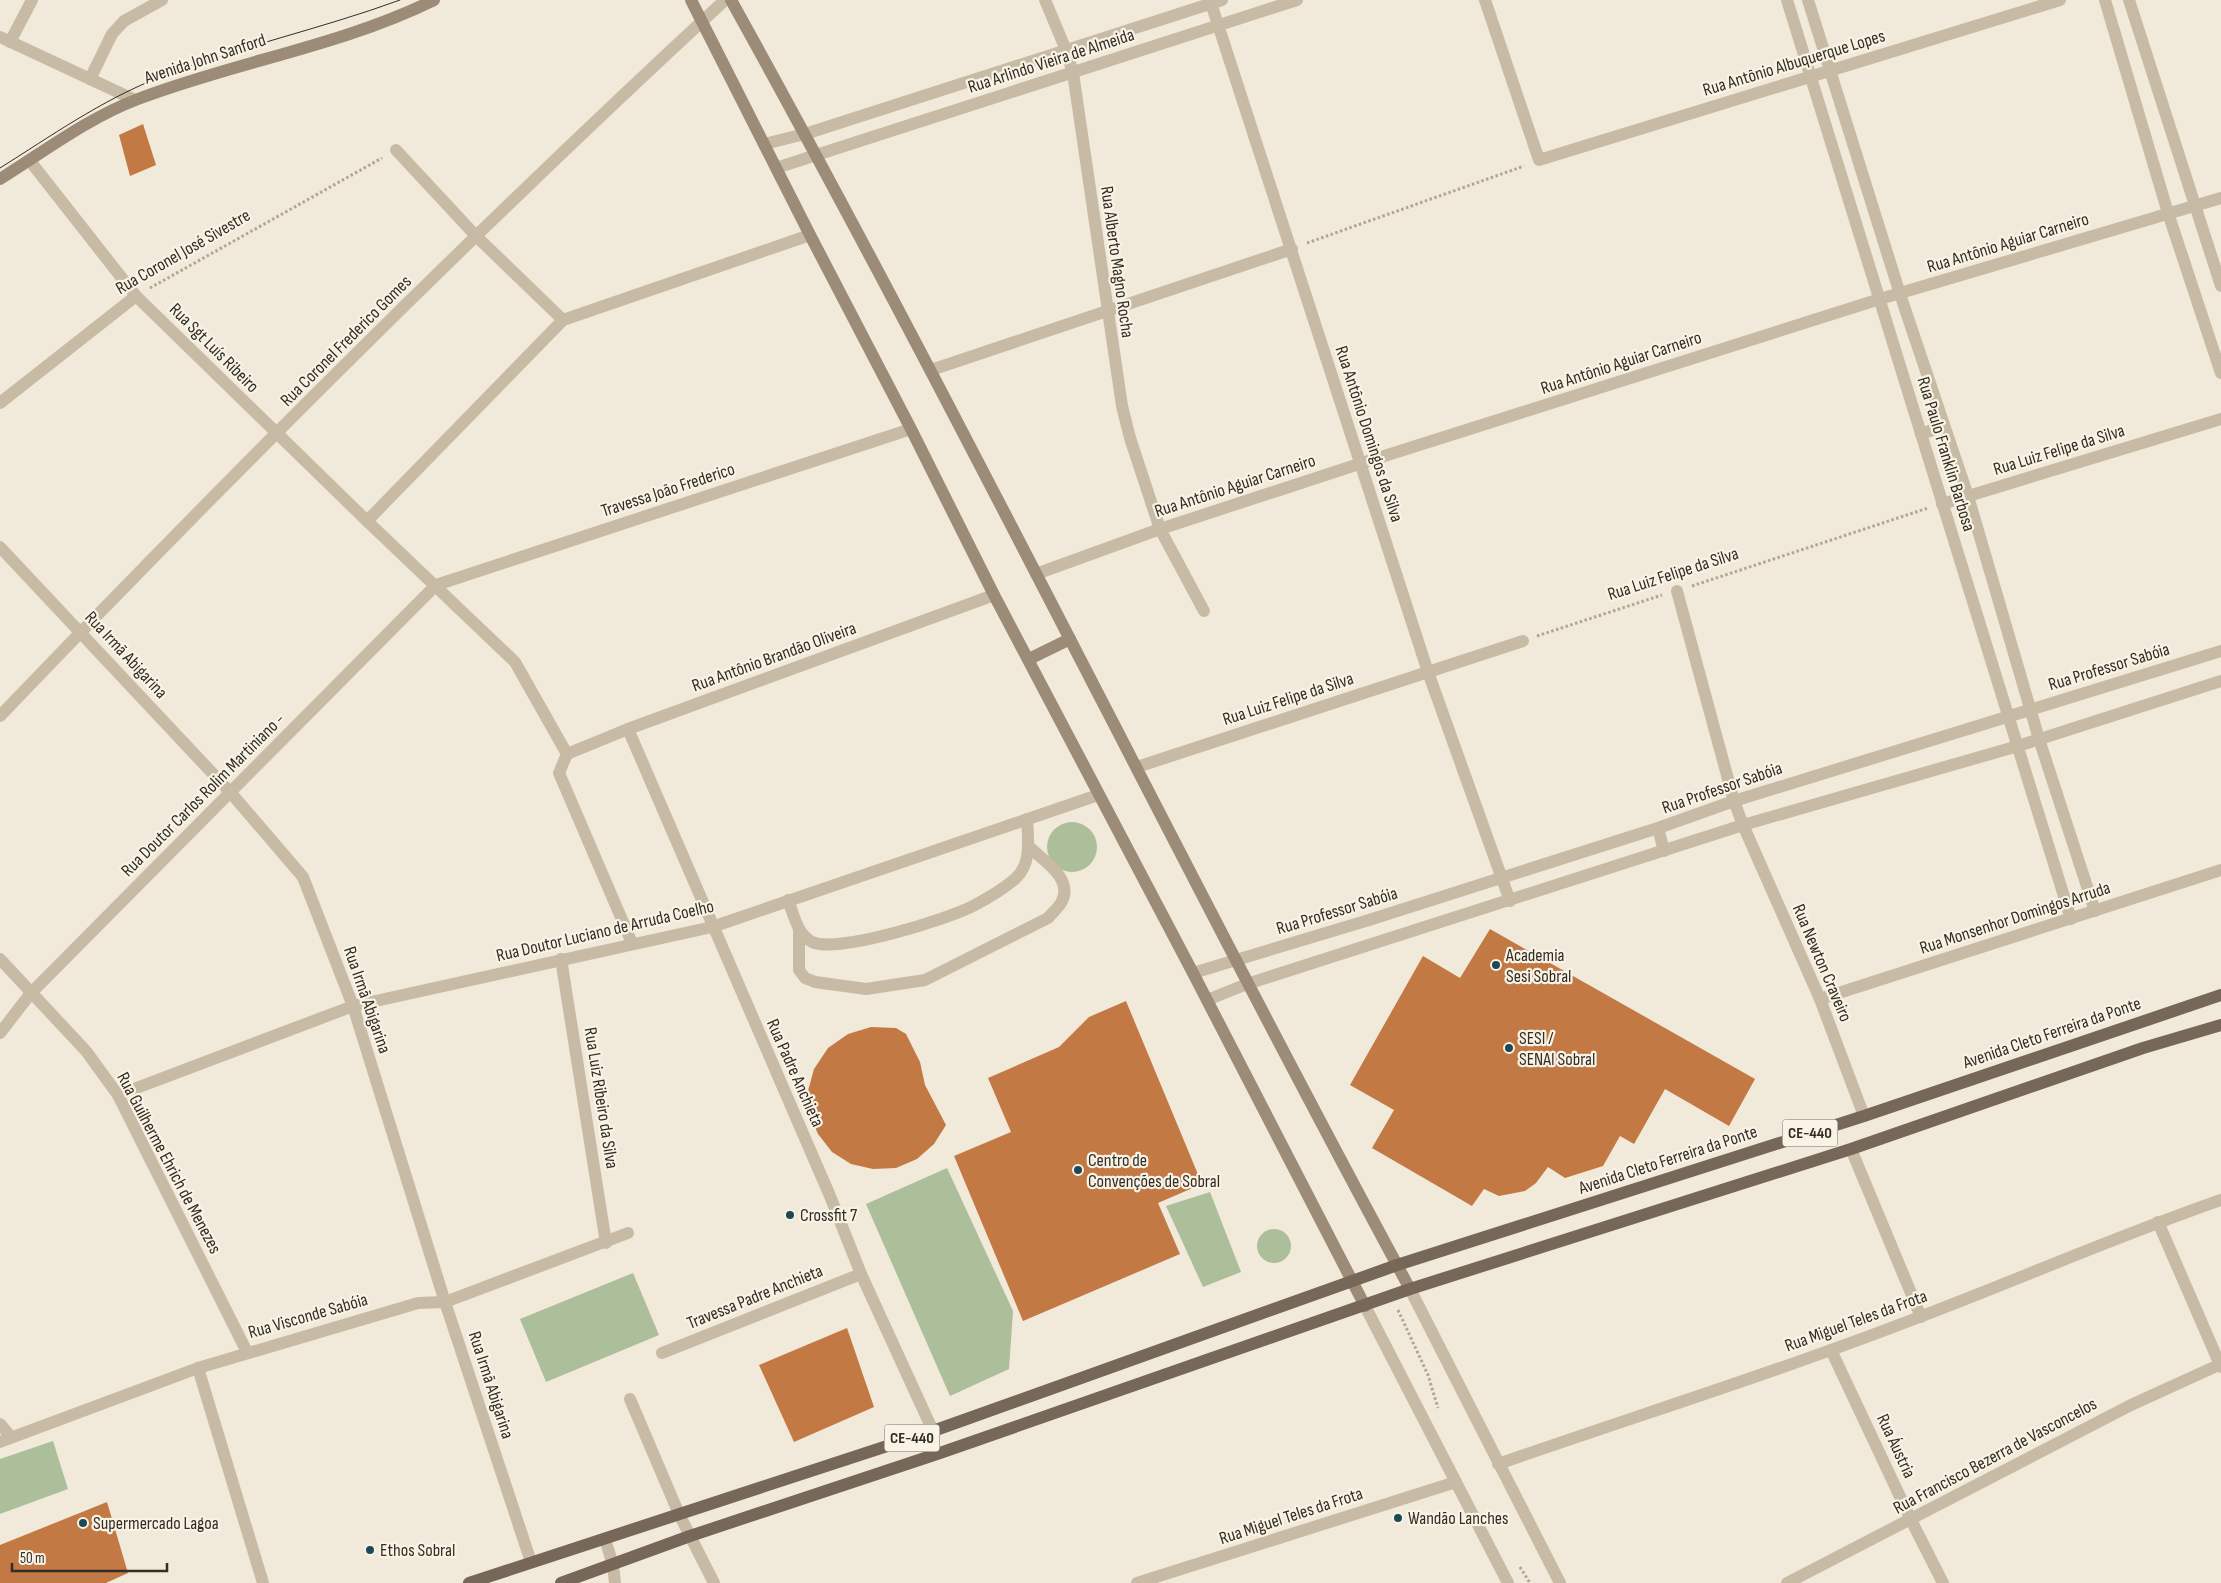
<svg xmlns="http://www.w3.org/2000/svg" width="2221" height="1583" viewBox="0 0 2221 1583" font-family="'Sofia Sans Condensed',sans-serif">
<style>
.green{fill:#acbf9a}
.building{fill:#c37944}
.lines{fill:none;stroke-linecap:round;stroke-linejoin:round}
.path{stroke:#b4a590;stroke-width:3;stroke-dasharray:2.5 2.5;stroke-linecap:butt}
.service{stroke:#c8bba5;stroke-width:12}
.minor{stroke:#c8bba5;stroke-width:12}
.tertiary{stroke:#c8bba5;stroke-width:12}
.secondary{stroke:#9c8b77;stroke-width:12}
.primary{stroke:#766758;stroke-width:12}
.tram{stroke:#342d26;stroke-width:1}
.poi-dot{fill:#1d4855;stroke:#f9f3e5;stroke-width:2}
.labels{text-anchor:middle;dominant-baseline:central;stroke-width:4.5;stroke-linejoin:round;paint-order:stroke}
.shield{fill:#f9f3e5;stroke:#6f685f;stroke-width:1}
.shield-label{font-size:16px;font-weight:bold;fill:#342d26}
.street-label{font-size:18px;fill:#342d26;stroke:#f9f3e5}
.poi-label{font-size:18px;fill:#342d26;stroke:#f9f3e5;text-anchor:start}
</style>
<rect width="100%" height="100%" fill="#f1e9d9"/>
<g class="green">
<circle cx="1072" cy="847" r="25"/>
<polygon points="947,1168 1013,1311 1009,1369 950,1396 866,1204"/>
<polygon points="1210,1192 1241,1272 1203,1287 1166,1206"/>
<circle cx="1274" cy="1246" r="17"/>
<polygon points="633,1273 659,1335 546,1382 520,1319"/>
<polygon points="53,1441 68,1489 0,1514 0,1459"/>
</g>
<g class="building">
<polygon points="143,124 156,165 130,176 119,135"/>
<polygon points="1490,929 1755,1079 1729,1126 1665,1089 1634,1144 1620,1136 1603,1166 1565,1178 1548,1167 1536,1183 1525,1191 1499,1196 1484,1189 1472,1206 1372,1148 1394,1110 1350,1085 1423,956 1460,978"/>
<polygon points="1126,1001 1202,1184 1158,1203 1180,1254 1023,1321 954,1156 1011,1132 988,1078 1059,1047 1089,1017"/>
<polygon points="871,1027 896,1028 906,1034 920,1062 925,1085 946,1125 934,1144 917,1159 896,1168 873,1169 851,1164 832,1152 818,1134 809,1113 808,1091 814,1069 828,1048 848,1034"/>
<polygon points="847,1328 874,1407 794,1442 759,1365"/>
<polygon points="107,1502 128,1573 106,1583 0,1583 0,1545"/>
</g>
<g class="lines">
<g class="path">
<polyline points="1307,243 1524,166"/>
<polyline points="150,288 382,158"/>
<polyline points="1692,586 1928,508"/>
<polyline points="1537,636 1662,595"/>
<polyline points="1398,1310 1428,1375 1438,1408"/>
<polyline points="1520,1567 1530,1583"/>
</g>
<g class="service">
<polyline points="1160,529 1204,611"/>
<path d="M788,900C794,915 797,934 812,942C837,954 949,919 975,905C988,898 1005,888 1016,878C1032,863 1028,838 1027,819"/>
<path d="M799,930V970L805,978L815,982L866,989L925,980L1048,918C1052,913 1058,908 1061,903C1075,879 1043,860 1028,846"/>
</g>
<g class="minor">
<polyline points="1045,0 1066,50 1073,73 1122,406 1130,438 1160,529"/>
<polyline points="1210,0 1428,672 1510,901"/>
<polyline points="1485,0 1539,160 2060,0"/>
<polyline points="1787,0 2071,919"/>
<polyline points="1808,0 1900,294 1968,496 2039,739 2095,911"/>
<polyline points="10,42 32,0"/>
<polyline points="90,79 112,34 124,21 162,0"/>
<polyline points="764,144 805,134 1222,0"/>
<polyline points="396,150 476,236 563,320"/>
<polyline points="30,161 136,296 367,521 515,662 567,754"/>
<polyline points="776,168 1297,0"/>
<polyline points="931,370 1292,249"/>
<polyline points="0,403 136,296"/>
<polyline points="1921,434 1944,426"/>
<polyline points="1942,504 2221,419"/>
<polyline points="367,521 563,320 810,235"/>
<polyline points="0,547 231,793 303,877 353,1006 445,1302 531,1562"/>
<polyline points="1036,574 1160,529 1359,464 1880,299 2221,198"/>
<polyline points="1677,591 1734,801 1743,825 1820,999 1864,1116"/>
<path d="M0,716C235,471 476,230 725,0"/>
<polyline points="628,729 830,1196 861,1274 933,1431"/>
<polyline points="567,754 628,729 994,595"/>
<polyline points="567,754 559,773 632,943"/>
<polyline points="1137,767 1523,641"/>
<polyline points="1658,828 1664,851"/>
<polyline points="0,959 86,1051 118,1095 247,1352"/>
<polyline points="561,959 606,1243"/>
<polyline points="1193,973 1369,920 1658,828 1734,801 2221,651"/>
<polyline points="1820,999 2221,870"/>
<polyline points="1207,1000 1247,984 1743,825 2018,746 2221,681"/>
<polyline points="0,1033 31,993 436,585 911,429"/>
<polyline points="118,1095 353,1006 712,927 1098,795"/>
<polyline points="1851,1149 1921,1317"/>
<polyline points="2158,1222 2221,1367"/>
<polyline points="1831,1350 1911,1520 1943,1583"/>
<polyline points="662,1353 861,1274"/>
<polyline points="198,1368 263,1583"/>
<polyline points="630,1399 679,1514 714,1583"/>
<polyline points="0,1424 11,1437"/>
<polyline points="0,1442 198,1368 418,1303 445,1302 628,1233"/>
<path d="M1498,1464C1639,1415 1783,1370 1922,1316C2022,1278 2120,1235 2221,1200"/>
<polyline points="605,1539 613,1565 615,1583"/>
<polyline points="1137,1583 1456,1482"/>
<polyline points="1787,1583 2131,1405 2221,1364"/>
</g>
<g class="tertiary">
<polyline points="2105,0 2168,213 2221,373"/>
<polyline points="2129,0 2221,286"/>
<polyline points="0,37 135,100"/>
<polyline points="1410,1289 1560,1583"/>
<polyline points="1365,1306 1508,1583"/>
</g>
<g class="secondary">
<polyline points="691,0 810,235 911,429 994,595 1193,973 1365,1306"/>
<path d="M731,0C967,425 1179,862 1410,1289"/>
<path d="M0,179C45,151 88,118 138,99C234,62 341,46 434,0"/>
<polyline points="1029,659 1070,639"/>
</g>
<g class="primary">
<polyline points="469,1583 933,1431 1397,1265 1864,1116 2221,995"/>
<polyline points="561,1583 690,1536 940,1453 1410,1289 1851,1149 2143,1048 2221,1025"/>
</g>
<path class="tram" d="M0,168C51,136 102,100 158,78C237,47 321,29 400,0"/>
</g>
<g class="poi-dot">
<circle cx="1496" cy="965" r="5"/>
<circle cx="1509" cy="1048" r="5"/>
<circle cx="1078" cy="1170" r="5"/>
<circle cx="790" cy="1215" r="5"/>
<circle cx="1398" cy="1518" r="5"/>
<circle cx="83" cy="1523" r="5"/>
<circle cx="370" cy="1550" r="5"/>
</g>
<g class="labels">
<g class="shield">
<rect x="1782.5" y="1119.5" width="55" height="27" rx="4"/>
<rect x="884.5" y="1424.5" width="55" height="27" rx="4"/>
</g>
<g class="shield-label">
<text x="1810" y="1133">CE-440</text>
<text x="912" y="1438">CE-440</text>
</g>
<g class="street-label">
<text transform="translate(205 59) rotate(-18)">Avenida John Sanford</text>
<text transform="translate(1051 61) rotate(-18)">Rua Arlindo Vieira de Almeida</text>
<text transform="translate(1794 63) rotate(-17)">Rua Antônio Albuquerque Lopes</text>
<text transform="translate(2008 243) rotate(-17)">Rua Antônio Aguiar Carneiro</text>
<text transform="translate(183 252) rotate(-30)">Rua Coronel José Sivestre</text>
<text transform="translate(1117 262) rotate(82)">Rua Alberto Magno Rocha</text>
<text transform="translate(346 341) rotate(-45)">Rua Coronel Frederico Gomes</text>
<text transform="translate(214 348) rotate(45)">Rua Sgt Luís Ribeiro</text>
<text transform="translate(1621 363) rotate(-18)">Rua Antônio Aguiar Carneiro</text>
<text transform="translate(1369 434) rotate(72)">Rua Antônio Domingos da Silva</text>
<text transform="translate(2059 450) rotate(-17)">Rua Luiz Felipe da Silva</text>
<text transform="translate(1946 454) rotate(73)">Rua Paulo Franklin Barbosa</text>
<text transform="translate(1235 486) rotate(-18)">Rua Antônio Aguiar Carneiro</text>
<text transform="translate(668 490) rotate(-18)">Travessa João Frederico</text>
<text transform="translate(1673 574) rotate(-18)">Rua Luiz Felipe da Silva</text>
<text transform="translate(126 655) rotate(47)">Rua Irmã Abigarina</text>
<text transform="translate(774 657) rotate(-20)">Rua Antônio Brandão Oliveira</text>
<text transform="translate(2109 667) rotate(-17)">Rua Professor Sabóia</text>
<text transform="translate(1288 699) rotate(-18)">Rua Luiz Felipe da Silva</text>
<text transform="translate(1722 788) rotate(-19)">Rua Professor Sabóia</text>
<text transform="translate(203 795) rotate(-45)">Rua Doutor Carlos Rolim Martiniano -</text>
<text transform="translate(1337 911) rotate(-17)">Rua Professor Sabóia</text>
<text transform="translate(2015 918) rotate(-18)">Rua Monsenhor Domingos Arruda</text>
<text transform="translate(605 931) rotate(-13)">Rua Doutor Luciano de Arruda Coelho</text>
<text transform="translate(1822 963) rotate(67)">Rua Newton Craveiro</text>
<text transform="translate(367 1000) rotate(71)">Rua Irmã Abigarina</text>
<text transform="translate(2052 1033) rotate(-19)">Avenida Cleto Ferreira da Ponte</text>
<text transform="translate(795 1073) rotate(66)">Rua Padre Anchieta</text>
<text transform="translate(601 1098) rotate(81)">Rua Luiz Ribeiro da Silva</text>
<text transform="translate(1668 1160) rotate(-18)">Avenida Cleto Ferreira da Ponte</text>
<text transform="translate(169 1163) rotate(62)">Rua Guilherme Ehrich de Menezes</text>
<text transform="translate(755 1297) rotate(-22)">Travessa Padre Anchieta</text>
<text transform="translate(308 1316) rotate(-16)">Rua Visconde Sabóia</text>
<text transform="translate(1856 1321) rotate(-20)">Rua Miguel Teles da Frota</text>
<text transform="translate(491 1385) rotate(72)">Rua Irmã Abigarina</text>
<text transform="translate(1896 1446) rotate(65)">Rua Áustria</text>
<text transform="translate(1995 1456) rotate(-28)">Rua Francisco Bezerra de Vasconcelos</text>
<text transform="translate(1291 1516) rotate(-18)">Rua Miguel Teles da Frota</text>
</g>
<g class="poi-label">
<text x="1506" y="955">Academia<tspan x="1506" dy="21">Sesi Sobral</tspan></text>
<text x="1519" y="1038">SESI /<tspan x="1519" dy="21">SENAI Sobral</tspan></text>
<text x="1088" y="1160">Centro de<tspan x="1088" dy="21">Convenções de Sobral</tspan></text>
<text x="800" y="1215">Crossfit 7</text>
<text x="1408" y="1518">Wandão Lanches</text>
<text x="93" y="1523">Supermercado Lagoa</text>
<text x="380" y="1550">Ethos Sobral</text>
</g>
</g>
<path d="M12 1563v8h155v-8" fill="none" stroke="#342d26" stroke-width="2.5"/>
<text x="20" y="1563" font-size="15" fill="#342d26" stroke="#f9f3e5" stroke-width="4" paint-order="stroke">50 m</text>
</svg>
